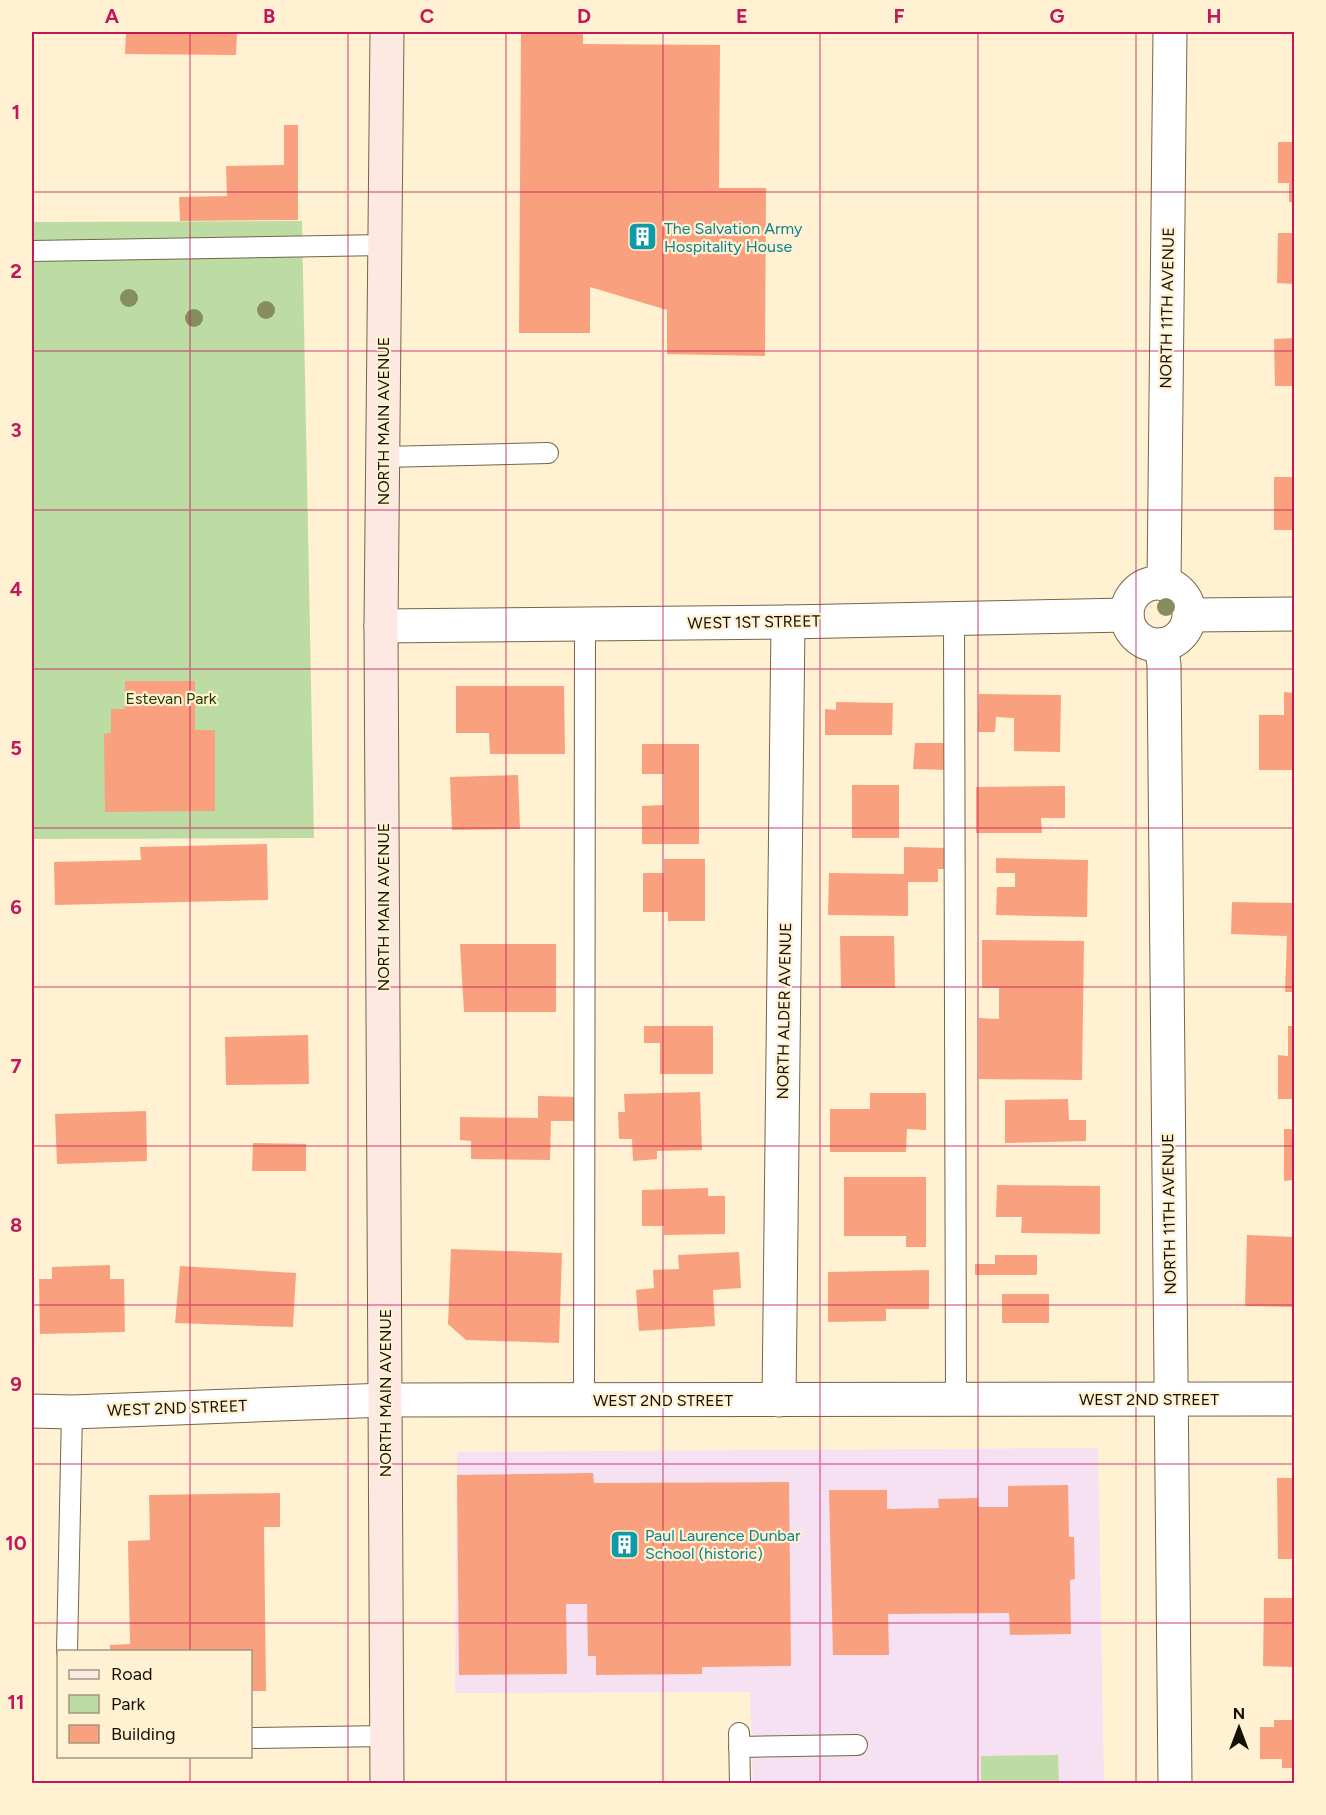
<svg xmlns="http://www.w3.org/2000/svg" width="1326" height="1815" viewBox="0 0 1326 1815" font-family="Figtree,sans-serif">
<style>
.commercial{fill:#f5e1f1}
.green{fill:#bddca3}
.building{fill:#f9a17f}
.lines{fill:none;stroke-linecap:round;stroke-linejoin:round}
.service-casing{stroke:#73664a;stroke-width:22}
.minor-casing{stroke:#73664a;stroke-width:35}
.secondary-casing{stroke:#73664a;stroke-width:35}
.service{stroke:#fff;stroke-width:20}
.minor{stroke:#fff;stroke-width:33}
.secondary{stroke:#fee8e2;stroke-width:33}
.tree{fill:#868e5f}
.grid{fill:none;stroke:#c2185b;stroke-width:1.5;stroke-opacity:0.55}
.labels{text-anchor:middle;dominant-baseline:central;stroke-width:4.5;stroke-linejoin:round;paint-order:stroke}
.culture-label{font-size:16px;fill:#0d838f;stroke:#fff1d1;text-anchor:start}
.street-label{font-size:16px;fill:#161106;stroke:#fff1d1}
.park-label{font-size:16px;fill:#233d02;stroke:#fff1d1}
.neatline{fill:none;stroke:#c2185b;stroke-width:2}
.grid-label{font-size:20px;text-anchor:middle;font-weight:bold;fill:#c2185b}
</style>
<rect width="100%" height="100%" fill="#fff1d1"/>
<polygon class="commercial" points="1098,1448 1104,1783 753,1783 750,1692 455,1693 457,1452"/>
<g class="green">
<polygon points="302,221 314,838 32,839 32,222"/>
<polygon points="1058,1755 1059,1783 981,1783 981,1756"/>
</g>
<g class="building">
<polygon points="126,32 237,32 236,55 125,54"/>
<polygon points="521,32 583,32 583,44 720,45 719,188 766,188 765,356 667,354 667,310 590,287 590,333 519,333"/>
<polygon points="284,125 298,125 298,220 180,221 179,197 227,196 226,166 284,165"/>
<polygon points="1278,142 1294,142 1294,202 1289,202 1289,183 1278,183"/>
<polygon points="1278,233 1294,233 1294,284 1277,283"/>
<polygon points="1294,338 1294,386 1275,386 1274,339"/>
<rect x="1274" y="477" width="20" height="53"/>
<polygon points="125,681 195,681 195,730 215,730 215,811 105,812 104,734 111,733 111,709 125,709"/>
<polygon points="456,686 564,686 565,754 490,754 489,733 456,733"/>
<polygon points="1284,692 1294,693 1294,770 1259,770 1259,715 1284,715"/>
<polygon points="979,694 1061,695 1060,752 1014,751 1014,718 996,717 995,732 978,732"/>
<polygon points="836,702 893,703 892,735 825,735 825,709 836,710"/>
<polygon points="915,743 948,743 948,770 913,769"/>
<polygon points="642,744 699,744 699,844 642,844 642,806 664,805 664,774 642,774"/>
<polygon points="518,775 520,829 452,830 450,777"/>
<rect x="852" y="785" width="47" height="53"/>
<polygon points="1065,786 1065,818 1041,818 1042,833 976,833 976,787"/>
<polygon points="267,844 268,900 55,905 54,862 141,860 140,847"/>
<polygon points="904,847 946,848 946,869 938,869 938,882 908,882 908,916 828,915 829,873 904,874"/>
<polygon points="996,858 1088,860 1087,917 996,915 997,887 1015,887 1015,873 996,873"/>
<polygon points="664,859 705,859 705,921 668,921 668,912 643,912 643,873 664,873"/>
<polygon points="1232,902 1294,903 1294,992 1285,992 1287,936 1231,934"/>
<polygon points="840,936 894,936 895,988 841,988"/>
<polygon points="982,940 1084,941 1082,1080 979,1079 979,1018 999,1019 999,988 982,988"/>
<polygon points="460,944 556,944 556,1012 464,1012"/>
<polygon points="644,1026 713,1026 713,1074 660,1074 660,1043 644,1043"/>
<polygon points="1288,1026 1294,1026 1294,1099 1278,1099 1278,1055 1288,1056"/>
<polygon points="308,1035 309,1084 226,1085 225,1037"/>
<polygon points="700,1092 702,1150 657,1151 657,1159 633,1161 632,1139 619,1139 618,1112 625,1112 624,1094"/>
<polygon points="870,1093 926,1093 926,1130 907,1129 906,1152 830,1152 830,1109 870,1109"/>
<polygon points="538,1096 580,1097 579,1121 551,1121 550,1160 471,1159 471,1141 460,1140 460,1117 538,1118"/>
<polygon points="1068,1099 1069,1120 1086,1120 1086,1141 1005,1143 1005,1100"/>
<polygon points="146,1111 147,1161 57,1164 55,1114"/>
<polygon points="1284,1129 1294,1129 1294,1180 1284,1181"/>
<polygon points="253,1143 306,1144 306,1171 252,1171"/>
<polygon points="844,1177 926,1177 926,1247 906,1247 906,1236 844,1236"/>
<polygon points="997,1185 1100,1186 1100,1234 1021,1233 1022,1217 996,1217"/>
<polygon points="708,1188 708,1196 725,1196 725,1234 664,1235 664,1226 642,1226 642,1190"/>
<polygon points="1247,1235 1294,1237 1294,1307 1245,1306"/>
<polygon points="451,1249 562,1253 559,1343 466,1340 448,1324"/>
<polygon points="739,1252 741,1288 713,1290 715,1326 639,1331 636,1290 654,1288 653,1270 679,1269 678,1255"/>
<polygon points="995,1255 1037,1255 1037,1275 975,1275 975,1264 995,1264"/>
<polygon points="110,1265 110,1279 124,1279 125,1332 40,1334 39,1279 52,1279 52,1267"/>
<polygon points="180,1266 296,1273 293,1327 175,1323"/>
<polygon points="929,1270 929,1309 886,1309 886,1321 828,1322 828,1272"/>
<rect x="1002" y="1294" width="47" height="29"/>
<polygon points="593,1473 594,1483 789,1482 791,1666 702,1667 702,1674 596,1675 596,1656 588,1656 587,1604 566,1604 567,1674 459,1675 457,1475"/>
<polygon points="1277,1478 1294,1478 1294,1559 1278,1559"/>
<polygon points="1068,1485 1069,1537 1074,1537 1075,1579 1070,1580 1071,1634 1010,1635 1009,1613 888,1614 889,1655 833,1655 829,1490 887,1490 887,1509 939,1508 938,1499 978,1498 978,1507 1008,1507 1008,1486"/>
<polygon points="280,1493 280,1527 264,1527 266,1691 250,1691 250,1652 110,1652 110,1645 130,1644 128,1541 150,1540 149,1495"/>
<polygon points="1264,1598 1294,1598 1294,1667 1263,1666"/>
<polygon points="1274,1720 1294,1720 1294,1768 1282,1768 1282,1759 1260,1759 1260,1727 1274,1727"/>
</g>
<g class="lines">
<defs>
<g id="service">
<polyline points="32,251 384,245"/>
<polyline points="383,457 548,453"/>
<polyline points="954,618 956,1400"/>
<polyline points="584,1400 585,624"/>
<polyline points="67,1652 72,1412"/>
<polyline points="739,1733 740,1784"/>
<polyline points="250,1738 386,1736"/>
<polyline points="739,1747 857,1745"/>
</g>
<g id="minor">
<circle cx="1158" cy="614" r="31"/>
<polyline points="1164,584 1170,32"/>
<polyline points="1190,615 1294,614"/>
<polyline points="381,626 788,622 1127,615"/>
<polyline points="1161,645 1164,665 1175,1784"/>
<polyline points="779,1400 788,622"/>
<polyline points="32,1411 72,1412 385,1400 1294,1399"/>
</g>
<polyline id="secondary" points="387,1784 381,626 387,32"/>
</defs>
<use href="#service" class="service-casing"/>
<use href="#minor" class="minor-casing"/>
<use href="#secondary" class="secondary-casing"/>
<use href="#service" class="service"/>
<use href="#minor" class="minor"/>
<use href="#secondary" class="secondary"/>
</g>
<g class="tree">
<circle cx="129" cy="298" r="9"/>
<circle cx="266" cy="310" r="9"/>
<circle cx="194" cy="318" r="9"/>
<circle cx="1166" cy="607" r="9"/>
</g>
<path class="grid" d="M190,32V1652M348,32V1784M506,32V1784M663,32V1784M820,32V1784M978,32V1784M1136,32V1784M32,192H1294M32,351H1294M32,510H1294M32,669H1294M32,828H1294M32,987H1294M32,1146H1294M32,1305H1294M32,1464H1294M32,1623H1294M190,1756V1784"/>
<defs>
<symbol id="building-square" viewBox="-11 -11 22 22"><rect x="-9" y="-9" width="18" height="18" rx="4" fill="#0f9aa8" stroke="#fff1d1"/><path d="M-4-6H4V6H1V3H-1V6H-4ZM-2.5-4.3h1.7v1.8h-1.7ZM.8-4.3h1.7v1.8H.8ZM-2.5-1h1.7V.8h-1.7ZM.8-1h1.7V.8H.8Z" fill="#fff"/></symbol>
</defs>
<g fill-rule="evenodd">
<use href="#building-square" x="626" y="220" width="33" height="33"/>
<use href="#building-square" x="608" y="1528" width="33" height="33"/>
</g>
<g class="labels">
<g class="culture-label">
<text x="664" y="228">The Salvation Army<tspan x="664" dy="18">Hospitality House</tspan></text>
<text x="645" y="1535">Paul Laurence Dunbar<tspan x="645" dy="18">School (historic)</tspan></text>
</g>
<g class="street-label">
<text transform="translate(1167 308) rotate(-89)">NORTH 11TH AVENUE</text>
<text transform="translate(383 421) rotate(-90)">NORTH MAIN AVENUE</text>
<text transform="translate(754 622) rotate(-1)">WEST 1ST STREET</text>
<text transform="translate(383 907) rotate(-90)">NORTH MAIN AVENUE</text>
<text transform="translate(784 1011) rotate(-89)">NORTH ALDER AVENUE</text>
<text transform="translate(1169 1214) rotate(-91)">NORTH 11TH AVENUE</text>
<text transform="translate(385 1393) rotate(-90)">NORTH MAIN AVENUE</text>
<text x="1149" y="1399">WEST 2ND STREET</text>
<text x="663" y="1400">WEST 2ND STREET</text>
<text transform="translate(177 1408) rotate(-2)">WEST 2ND STREET</text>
</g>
<g class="park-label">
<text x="171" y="698">Estevan Park</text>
</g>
</g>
<rect width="1326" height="1815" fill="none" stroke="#fff1d1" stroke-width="66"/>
<rect x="57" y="1650" width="195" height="108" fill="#fff1d1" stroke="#a29780" stroke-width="1.5"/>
<rect x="69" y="1670" width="30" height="9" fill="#fee8e2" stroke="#a29780" stroke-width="1.5"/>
<text x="111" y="1680" font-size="18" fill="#161106">Road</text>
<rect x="69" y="1695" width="30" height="18" fill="#bddca3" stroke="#a29780" stroke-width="1.5"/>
<text x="111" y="1710" font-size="18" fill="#161106">Park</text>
<rect x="69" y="1725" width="30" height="18" fill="#f9a17f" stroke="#a29780" stroke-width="1.5"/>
<text x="111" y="1740" font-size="18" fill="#161106">Building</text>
<g transform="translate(1239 1728)" stroke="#fff1d1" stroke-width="4.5" paint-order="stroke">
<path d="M0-4.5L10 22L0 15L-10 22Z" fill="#161106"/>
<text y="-9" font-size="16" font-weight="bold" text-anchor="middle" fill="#161106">N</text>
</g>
<rect x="33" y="33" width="1260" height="1749" class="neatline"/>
<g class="grid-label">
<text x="112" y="23">A</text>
<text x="269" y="23">B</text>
<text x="427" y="23">C</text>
<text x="584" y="23">D</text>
<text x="742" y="23">E</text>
<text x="899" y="23">F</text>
<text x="1057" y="23">G</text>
<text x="1214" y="23">H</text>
<text x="16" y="119">1</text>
<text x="16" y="278">2</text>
<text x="16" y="437">3</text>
<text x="16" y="596">4</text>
<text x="16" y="755">5</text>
<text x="16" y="914">6</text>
<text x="16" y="1073">7</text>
<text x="16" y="1232">8</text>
<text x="16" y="1391">9</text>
<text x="16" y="1550">10</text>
<text x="16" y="1709">11</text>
</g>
</svg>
